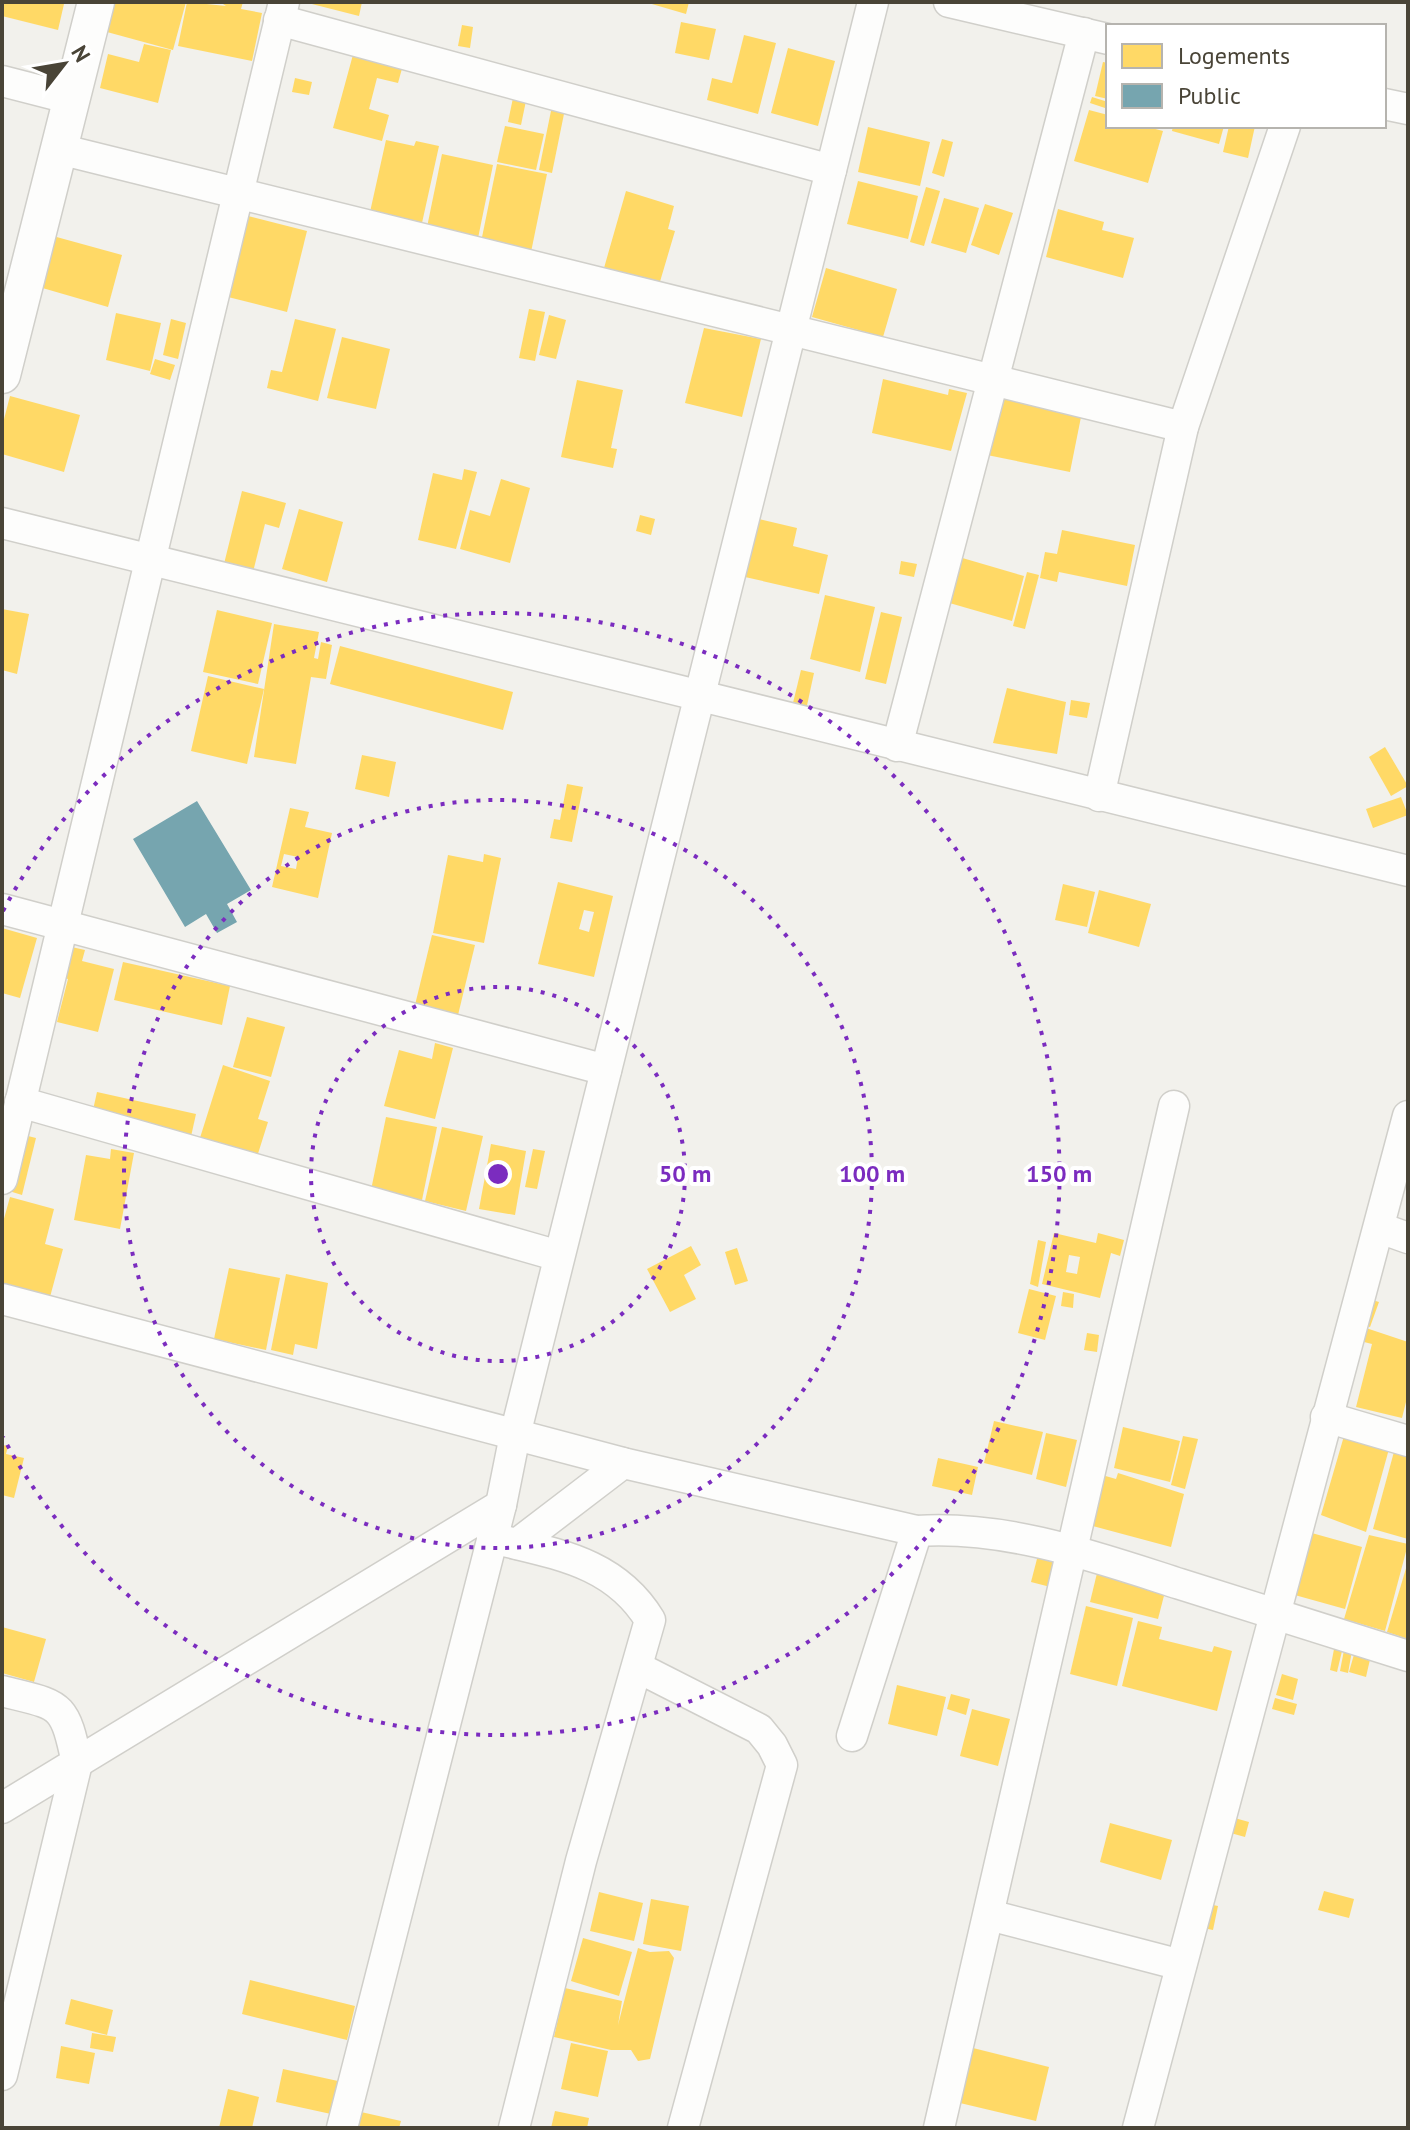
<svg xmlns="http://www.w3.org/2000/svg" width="1410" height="2130" viewBox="0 0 1410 2130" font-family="'PT Sans',sans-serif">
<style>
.homes{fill:#ffd966;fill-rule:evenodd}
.public{fill:#76a5af}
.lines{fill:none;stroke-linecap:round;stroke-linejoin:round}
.minor-casing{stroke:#d0cfca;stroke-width:33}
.tertiary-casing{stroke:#d0cfca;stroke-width:39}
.minor{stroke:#fdfdfc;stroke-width:30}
.tertiary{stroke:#fdfdfc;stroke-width:36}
.ring{fill:none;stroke:#7b2cbf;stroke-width:4;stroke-dasharray:4 8}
.centre{fill:#7b2cbf;stroke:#fff;stroke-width:4}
.ring-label{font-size:24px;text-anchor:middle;font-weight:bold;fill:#7b2cbf;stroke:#fff;stroke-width:8;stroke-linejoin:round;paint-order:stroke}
</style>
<rect width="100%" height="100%" fill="#f2f1ec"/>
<g class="homes">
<polygon points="2,2 64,4 58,30 2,16"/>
<polygon points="103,2 186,2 173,50 96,29"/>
<polygon points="187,2 226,6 220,2 243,2 241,9 262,13 252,61 178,46"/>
<polygon points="304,2 362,2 359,16"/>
<polygon points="645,2 689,2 686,14"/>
<polygon points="681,22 716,29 709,60 675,53"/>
<polygon points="462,25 473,27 470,48 458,46"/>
<polygon points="744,35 776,43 758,114 707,100 712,78 732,83"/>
<polygon points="144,44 171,50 158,103 100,88 108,54 139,62"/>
<polygon points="788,48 835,61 818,126 771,113"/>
<polygon points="354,51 403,65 398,83 377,78 369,109 389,115 382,141 333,128"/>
<polygon points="1103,62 1108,63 1108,99 1095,96"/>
<polygon points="295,78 312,82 309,95 292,92"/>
<polygon points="514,93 527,96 521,125 508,122"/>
<polygon points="1092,97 1108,102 1108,109 1090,103"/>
<polygon points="553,101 566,104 552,173 539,170"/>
<polygon points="1089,110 1108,115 1108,126 1144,126 1163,131 1148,183 1074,161"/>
<polygon points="505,126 544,134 536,170 497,162"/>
<polygon points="1173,126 1224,126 1219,144 1172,131"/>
<polygon points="1229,126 1255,126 1248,158 1223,152"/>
<polygon points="868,127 930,142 920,186 858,172"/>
<polygon points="942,139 953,142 944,177 932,173"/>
<polygon points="386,140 414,146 416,141 439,146 420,232 368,221"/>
<polygon points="442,154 493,165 477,243 426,232"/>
<polygon points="497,164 547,174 530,257 480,247"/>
<polygon points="858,181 918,196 908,239 847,224"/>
<polygon points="926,187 940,191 924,246 910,242"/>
<polygon points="626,191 674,206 668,229 675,231 659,285 604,268"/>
<polygon points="944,198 979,208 966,253 931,243"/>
<polygon points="985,204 1013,213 999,255 971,245"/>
<polygon points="1058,209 1104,222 1102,230 1134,238 1123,278 1046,257"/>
<polygon points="248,216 307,231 287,312 228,297"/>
<polygon points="53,236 122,255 108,307 39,287"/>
<polygon points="826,268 897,289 883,337 812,317"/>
<polygon points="529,309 545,312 535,361 519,358"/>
<polygon points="116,313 161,323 150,371 106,360"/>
<polygon points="549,315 566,320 556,359 539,355"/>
<polygon points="171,319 186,323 178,359 163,355"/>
<polygon points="295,319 336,329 318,401 267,388 271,370 282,372"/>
<polygon points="704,328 761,339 742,417 685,403"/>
<polygon points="342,337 390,349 376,409 327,398"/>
<polygon points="155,359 175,365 170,380 150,374"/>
<polygon points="883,379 948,395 949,389 967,393 951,451 872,433"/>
<polygon points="577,380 623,390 611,448 617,449 613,468 561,457"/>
<polygon points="999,394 1082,412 1070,472 987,455"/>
<polygon points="10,396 80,415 64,472 2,454 2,427"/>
<polygon points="464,469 477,472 456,549 418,540 433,473 462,480"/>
<polygon points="501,479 530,488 510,563 460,549 470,510 490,516"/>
<polygon points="242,491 286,503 279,528 265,524 251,580 222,572"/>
<polygon points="299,509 343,522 327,582 282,569"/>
<polygon points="640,515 655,519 651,535 636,531"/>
<polygon points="759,519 797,528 793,546 828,555 819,594 745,577"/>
<polygon points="1062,530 1135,545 1127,586 1059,572 1057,582 1040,578 1045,552 1057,554"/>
<polygon points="959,557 1024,576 1012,621 946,602"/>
<polygon points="901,561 917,564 914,577 899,574"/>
<polygon points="1027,572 1039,575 1025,629 1013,626"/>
<polygon points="825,595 875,607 860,672 810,659"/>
<polygon points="2,609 29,614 17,674 2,670"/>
<polygon points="217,610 272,623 258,684 203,672"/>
<polygon points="881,612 902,617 886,684 865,679"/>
<polygon points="274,624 319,632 314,658 318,659 321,642 332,645 326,679 311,677 296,764 254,757"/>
<polygon points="340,646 513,692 503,730 330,684"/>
<polygon points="801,670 814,673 806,710 792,707"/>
<polygon points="208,676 264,689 247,764 191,751"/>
<polygon points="1007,688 1066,702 1057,754 993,743"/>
<polygon points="1071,700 1090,703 1087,718 1069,715"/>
<polygon points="1385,747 1408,786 1391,796 1369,757"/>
<polygon points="362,755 396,762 389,797 355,789"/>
<polygon points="567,784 583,787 572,842 550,838 554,819 560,820"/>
<polygon points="1401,797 1408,815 1373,828 1366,809"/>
<path d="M290,808L309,812L305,827L332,833L318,898L272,887ZM284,854L298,857L296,869L281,866Z"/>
<polygon points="484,854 501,858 484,943 433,933 448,855 483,862"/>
<path d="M558,882L613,896L594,977L538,964ZM584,910L594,912L589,932L579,929Z"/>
<polygon points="1063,884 1095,892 1087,927 1055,920"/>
<polygon points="1099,890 1151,904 1139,947 1088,933"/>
<polygon points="2,928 37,938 20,998 2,993"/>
<polygon points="432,935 475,945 458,1015 415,1005"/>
<polygon points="67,946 85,950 82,961 114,969 98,1032 57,1022 68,979 59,976"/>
<polygon points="123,962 230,986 222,1025 114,1000"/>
<polygon points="247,1017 285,1027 271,1077 233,1067"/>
<polygon points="435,1043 453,1048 435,1119 384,1106 399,1050 432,1059"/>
<polygon points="223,1065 270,1081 258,1119 268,1122 256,1160 199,1141"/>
<polygon points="97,1092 196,1114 190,1141 91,1119"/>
<polygon points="386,1117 437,1127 422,1200 371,1190"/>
<polygon points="442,1127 483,1136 466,1211 425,1201"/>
<polygon points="24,1135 36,1138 22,1195 9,1191"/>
<polygon points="491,1144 526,1151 515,1215 479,1209"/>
<polygon points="111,1149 134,1153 120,1229 74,1220 86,1155 110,1159"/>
<polygon points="533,1149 545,1151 537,1189 525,1187"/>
<polygon points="10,1197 54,1209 45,1244 63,1249 50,1297 2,1285 2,1226"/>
<path d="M1054,1233L1096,1243L1098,1233L1124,1240L1120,1256L1111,1253L1100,1298L1042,1284ZM1069,1255L1080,1257L1077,1274L1066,1272Z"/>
<polygon points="1038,1240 1046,1242 1038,1287 1030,1284"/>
<polygon points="691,1246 701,1265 684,1275 696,1299 670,1312 647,1269"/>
<polygon points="737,1248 748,1281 735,1285 725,1252"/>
<polygon points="229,1268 280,1278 266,1350 214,1339"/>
<polygon points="286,1274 328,1283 317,1349 295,1344 293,1355 271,1350"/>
<polygon points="1029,1289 1056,1296 1045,1340 1018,1333"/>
<polygon points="1063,1292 1074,1294 1073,1308 1061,1306"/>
<polygon points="1369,1299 1379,1302 1370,1327 1361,1324"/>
<polygon points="1360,1326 1408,1342 1408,1394 1402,1418 1356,1407 1372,1344 1356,1340"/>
<polygon points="1087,1333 1099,1335 1097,1352 1084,1350"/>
<polygon points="994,1421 1043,1432 1032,1475 984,1463"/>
<polygon points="1123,1427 1180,1441 1170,1482 1114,1468"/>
<polygon points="1046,1433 1077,1440 1066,1487 1036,1479"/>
<polygon points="1183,1436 1198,1439 1185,1489 1171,1485"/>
<polygon points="1344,1436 1389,1449 1366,1532 1321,1515"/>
<polygon points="2,1445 8,1446 6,1454 24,1458 14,1498 2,1495"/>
<polygon points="1395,1448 1408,1452 1408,1539 1373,1529"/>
<polygon points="938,1458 978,1467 972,1495 932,1486"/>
<polygon points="1118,1473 1184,1494 1171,1547 1089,1525 1102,1475 1116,1479"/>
<polygon points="1301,1530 1362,1547 1345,1609 1284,1592"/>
<polygon points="1369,1535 1408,1544 1385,1631 1344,1619"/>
<polygon points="1038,1555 1070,1563 1062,1590 1031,1582"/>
<polygon points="1407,1565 1408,1565 1408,1639 1387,1632"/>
<polygon points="1098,1569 1167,1584 1158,1619 1090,1602"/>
<polygon points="1086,1606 1133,1618 1117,1686 1070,1674"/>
<polygon points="1138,1621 1162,1627 1159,1639 1212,1652 1214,1646 1232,1651 1217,1711 1122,1686"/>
<polygon points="2,1627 46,1639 34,1682 2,1673"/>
<polygon points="1334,1649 1342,1651 1337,1672 1330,1670"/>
<polygon points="1344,1650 1352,1651 1348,1673 1340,1671"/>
<polygon points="1355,1651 1371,1655 1366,1677 1349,1672"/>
<polygon points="1282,1674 1298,1679 1293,1700 1276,1695"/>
<polygon points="897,1685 946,1697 937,1736 888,1724"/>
<polygon points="951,1694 970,1699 966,1715 947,1709"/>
<polygon points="1275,1698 1297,1704 1294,1715 1272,1709"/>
<polygon points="972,1709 1010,1719 998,1766 960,1756"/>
<polygon points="1231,1817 1249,1822 1245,1837 1227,1832"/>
<polygon points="1110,1823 1172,1840 1161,1880 1100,1862"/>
<polygon points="1324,1891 1354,1899 1349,1918 1318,1910"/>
<polygon points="599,1892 643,1903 634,1941 590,1931"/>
<polygon points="651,1899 689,1906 681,1951 643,1944"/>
<polygon points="1208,1904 1218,1906 1213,1930 1203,1928"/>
<polygon points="583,1938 632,1952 619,1996 571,1981"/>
<polygon points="638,1948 650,1952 669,1951 674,1958 650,2059 638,2061 631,2050 611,2050 554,2037 565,1988 622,2001 618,2025"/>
<polygon points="250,1980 355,2006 347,2040 242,2014"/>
<polygon points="71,1999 113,2010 107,2035 65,2024"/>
<polygon points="92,2033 116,2037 113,2052 90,2048"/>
<polygon points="571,2043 608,2051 598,2097 561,2089"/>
<polygon points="61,2046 95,2053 89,2084 56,2078"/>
<polygon points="973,2048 1049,2067 1036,2121 960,2103"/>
<polygon points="283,2069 338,2081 331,2114 276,2102"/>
<polygon points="228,2089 259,2097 252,2128 219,2128"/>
<polygon points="555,2111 589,2118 587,2128 551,2128"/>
<polygon points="361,2112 401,2121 399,2128 357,2128"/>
</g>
<polygon class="public" points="197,801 251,890 227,904 237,922 217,933 206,914 185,927 133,839"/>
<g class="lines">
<defs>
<g id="minor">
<polyline points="949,2 1108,39"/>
<polyline points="279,20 831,170"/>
<polyline points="2,81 72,99"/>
<polyline points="1384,104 1408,109"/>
<polyline points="59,149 1183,427"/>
<polyline points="2,523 1408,871"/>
<polyline points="897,746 1084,33"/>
<polyline points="1099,796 1183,427 1285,126"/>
<polyline points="2,909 606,1070"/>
<polyline points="20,1102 559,1256"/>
<polyline points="2,1179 284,2"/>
<polyline points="1380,1228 1408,1238"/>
<path d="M2,1299L623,1463L917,1531C1007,1525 1096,1557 1180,1584C1256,1608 1332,1632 1408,1656"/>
<polyline points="1326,1417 1408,1441"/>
<path d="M492,1538C555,1554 614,1561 650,1620L581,1861L514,2128"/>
<polyline points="517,1544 623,1463"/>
<polyline points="639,1668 759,1729 772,1745 782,1765 683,2128"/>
<path d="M2,1691C61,1706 64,1701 77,1763L2,2075"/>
<polyline points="852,1736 917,1531"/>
<polyline points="2,1808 501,1505"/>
<polyline points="989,1915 1181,1965"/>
<polyline points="342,2128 501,1505 515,1435 873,2"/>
<polyline points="939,2128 1174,1106"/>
<polyline points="1138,2128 1408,1116"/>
</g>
<polyline id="tertiary" points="2,375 96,2"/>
</defs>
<use href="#minor" class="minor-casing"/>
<use href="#tertiary" class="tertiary-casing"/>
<use href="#minor" class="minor"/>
<use href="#tertiary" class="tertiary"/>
</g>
<g class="ring">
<circle cx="498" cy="1174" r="187"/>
<circle cx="498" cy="1174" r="374"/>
<path d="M3 911A561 561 0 1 1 3 1437"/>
</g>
<circle cx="498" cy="1174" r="12" class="centre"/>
<g class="ring-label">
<text x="685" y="1182">50 m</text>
<text x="872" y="1182">100 m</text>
<text x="1059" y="1182">150 m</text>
</g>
<rect width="1410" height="2130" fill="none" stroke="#494437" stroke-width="8"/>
<rect x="1106" y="24" width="280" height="104" fill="#ffffff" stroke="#b6b4af" stroke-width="2"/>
<rect x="1122" y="44" width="40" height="24" fill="#ffd966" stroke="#b6b4af" stroke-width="2"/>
<text x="1178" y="64" font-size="24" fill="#494437">Logements</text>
<rect x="1122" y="84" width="40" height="24" fill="#76a5af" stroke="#b6b4af" stroke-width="2"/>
<text x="1178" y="104" font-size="24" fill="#494437">Public</text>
<g transform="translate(64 64) rotate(59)" stroke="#ffffff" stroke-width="6" paint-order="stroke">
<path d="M0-6L14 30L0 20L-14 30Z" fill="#494437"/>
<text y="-12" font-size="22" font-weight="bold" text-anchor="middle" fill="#494437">N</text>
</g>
</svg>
